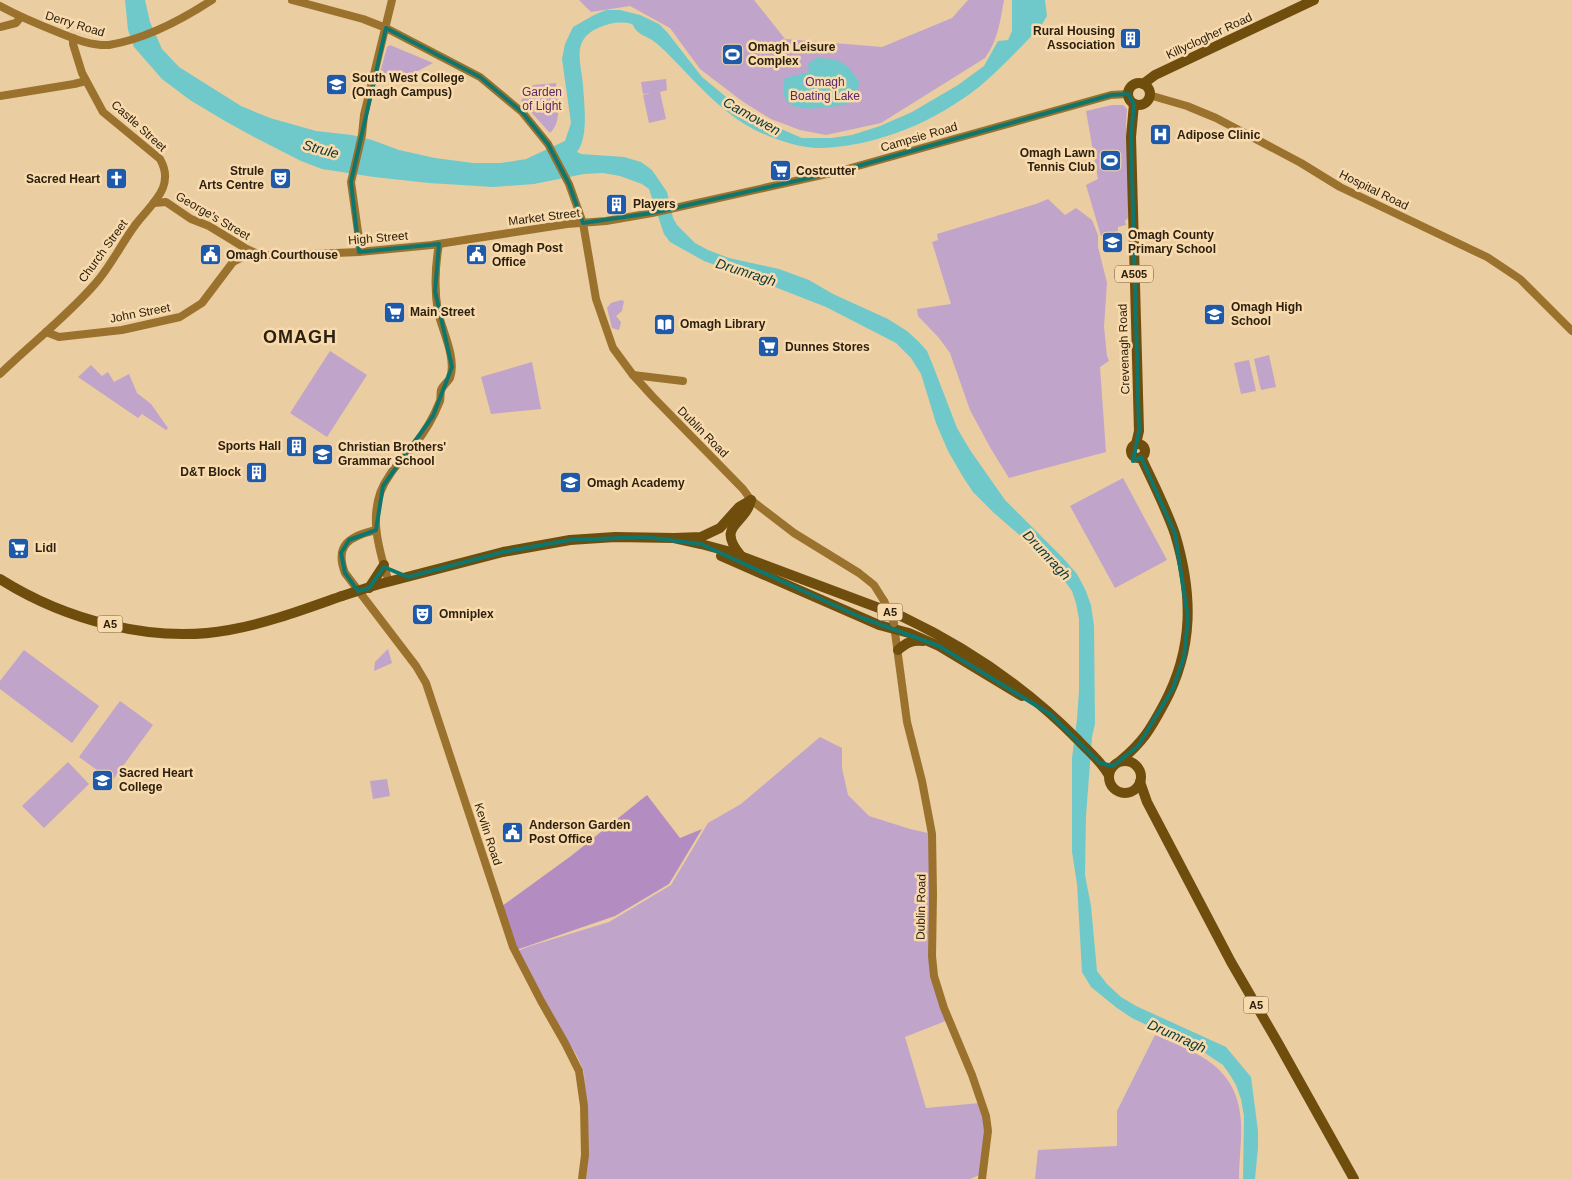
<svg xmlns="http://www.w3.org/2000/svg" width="1572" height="1179" viewBox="0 0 1572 1179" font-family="Arial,sans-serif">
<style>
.green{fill:#c0a4ca}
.forest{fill:#b38dc1}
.water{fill:#6fc9ca}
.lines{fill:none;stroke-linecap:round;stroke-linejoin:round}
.secondary{stroke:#9b722d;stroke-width:8}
.highway{stroke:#6f4d0c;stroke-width:10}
.secondary-bridge{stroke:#9b722d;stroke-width:8}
.highway-bridge{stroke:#6f4d0c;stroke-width:10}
.marked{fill:none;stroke:#0f766e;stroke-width:4;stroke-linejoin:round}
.labels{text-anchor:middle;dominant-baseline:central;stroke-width:5;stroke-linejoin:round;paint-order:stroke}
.shield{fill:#f8daad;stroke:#69583f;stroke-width:1}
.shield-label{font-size:11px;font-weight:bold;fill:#2c2110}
.street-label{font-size:12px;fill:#2c2110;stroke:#f8daad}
.poi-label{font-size:12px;font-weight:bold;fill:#2c2110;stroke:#f8daad;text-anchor:start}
.park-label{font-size:12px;fill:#5a2969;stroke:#f8daad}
.water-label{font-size:14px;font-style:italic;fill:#0a3738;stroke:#f8daad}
.district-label{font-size:18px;font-weight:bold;letter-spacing:1px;fill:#2c2110;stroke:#f8daad}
</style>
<rect width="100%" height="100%" fill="#eacda1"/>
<g class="green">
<path d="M579,0H754L785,39L882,47L952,18L968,0H1004C1000,22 998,40 985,58L881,123L826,135L800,130L771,119L742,101L700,69L670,28L630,6L591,12Z"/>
<polygon points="390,45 433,63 410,75 407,74 402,76 394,73 383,80 380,73 387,47"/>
<polygon points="666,79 667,90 660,92 666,119 649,123 643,95 650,93 643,94 641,82"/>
<path d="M556,83C557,98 563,122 550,133L521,101L533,85Z"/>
<polygon points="1112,105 1123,105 1127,109 1126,124 1129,174 1128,218 1125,221 1126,225 1118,227 1118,231 1101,236 1086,185 1098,179 1086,111"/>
<polygon points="1048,199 1065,215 1076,208 1092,220 1098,235 1098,247 1107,283 1104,327 1107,356 1109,361 1100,367 1106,452 1009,478 991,449 970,410 950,353 939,338 918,316 917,309 951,304 932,242 938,240 937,234 1036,204"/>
<polygon points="621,300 624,301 622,311 616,316 621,322 619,330 612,328 607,308 611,303"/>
<polygon points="330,351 367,375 327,437 290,413"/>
<polygon points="1269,355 1276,387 1261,390 1254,359"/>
<polygon points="1249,360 1256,391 1241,394 1234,363"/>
<polygon points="532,362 541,409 491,414 481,377"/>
<polygon points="91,365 102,376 108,372 114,382 129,374 137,393 151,404 168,428 166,430 142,414 138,418 78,377"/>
<polygon points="1123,478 1167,560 1115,588 1070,506"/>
<polygon points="388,649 392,663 374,671 375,662"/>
<polygon points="24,650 99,706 72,743 0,689 0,681"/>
<polygon points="120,701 153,725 112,781 79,757"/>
<polygon points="820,737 842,748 842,768 848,795 869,816 910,829 932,834 932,956 948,1020 905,1037 926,1108 980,1103 986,1116 982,1174 970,1179 586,1179 588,1159 584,1072 577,1056 553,1017 518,951 527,947 609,922 671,885 708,823 741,804"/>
<polygon points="68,762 89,784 44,828 22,806"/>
<polygon points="387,779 390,796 373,799 370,781"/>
<path d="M1155,1035C1199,1054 1237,1066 1241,1121C1242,1141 1239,1160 1239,1179H1035L1038,1150L1117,1146V1111Z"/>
</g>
<polygon class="forest" points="647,795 680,838 702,829 669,884 615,916 516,950 502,906 571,856"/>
<g class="water">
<path d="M125,0H145L150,22L162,49L179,67L241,106L270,118L316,131L352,135L372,140L399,150L435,158L473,163H501L526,159L565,141L571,123L562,59L565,44L573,27L594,15L606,10H620L640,15L659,24L667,32L702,77L731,101L750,110L765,122L802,138H831L852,135L880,126L912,112L958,85L984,66L998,41L1008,40L1012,31V0H1045L1047,16L1041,26C1023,45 999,70 979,87C934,122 880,145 823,148C802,149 776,140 757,131C720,112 698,84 669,55C664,50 658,44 652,40C647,37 639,34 636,30C634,28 634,26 632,24C620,21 609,23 598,28C571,40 581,62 583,85C584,103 589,137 577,152L581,154L624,157L641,162L652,170L667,192L673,218L677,225L695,243L708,250L729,258L779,269L809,280L833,294L888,319L907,331L919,342L927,351L932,363L957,428L970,450L1005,500L1063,558L1077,574L1085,589L1091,605L1094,626L1095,724L1092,737L1086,816L1085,875L1091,906L1097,971L1107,984L1121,997L1136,1006L1226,1047L1251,1077L1258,1131V1147L1255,1179H1243L1244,1116L1241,1099L1236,1085L1230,1075L1223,1065L1205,1053L1132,1018L1117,1008L1091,987L1082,972L1077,884L1072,852V758L1077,719L1079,691V619L1076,603L1072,591L1059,573L1044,556L994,513L973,492L963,477L948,451L936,423L921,374L911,358L896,343L826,307L757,280L704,261L670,242L664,234L649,189L642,184L620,176L603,173L584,174L534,184L493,187L429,183L374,177L322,169L301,161L254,137L225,121L190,100L162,79L134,47L128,30Z"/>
<path d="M816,58C842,59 844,61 859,81L857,95C855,98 852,101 849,103C844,106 835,106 830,107C805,110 776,112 785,78L809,72L808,64Z"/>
</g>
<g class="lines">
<g class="secondary">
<polyline points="292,0 363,19 386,28 480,77 522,112 548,144 569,184 583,223 596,299 613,348 633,375 653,397 743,489 751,500 794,533 859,573 874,585 884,601"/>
<path d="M0,6C22,18 37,24 60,33C75,39 92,46 109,45C146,39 180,21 212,0"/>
<polyline points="0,27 16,23 20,18"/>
<polyline points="1149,95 1187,106 1216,118 1301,163 1340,187 1487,257 1520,279 1572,331"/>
<polyline points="0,96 74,84 86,81"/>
<polyline points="154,203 166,202 191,219 209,226 245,248 260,255"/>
<polyline points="359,252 360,246 351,182 362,135 364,115 392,0"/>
<polyline points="46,332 59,337 122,330 180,317 202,303 233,262 243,257 260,255 289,255 359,252 432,245 567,224 606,221 652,213 840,171 1111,95 1128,94"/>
<path d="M0,374C31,344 66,317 95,284C111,266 121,244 136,224C151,204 176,187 160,159L103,112L82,73L73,44V38"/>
<polyline points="633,375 683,381"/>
<path d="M376,530C350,536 334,545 345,573L416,666L426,683L513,947L541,1001L565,1043L579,1071L584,1106L585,1155L582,1179"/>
<path d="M389,582C378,548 366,508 389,476C396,464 407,455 415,444C425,432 434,416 440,401C441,398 440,393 441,390C443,385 448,382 450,378C457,359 442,330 438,312C434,289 435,267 439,244"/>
<polyline points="894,625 907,722 922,781 932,834 933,894 932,956 934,976 944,1008 972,1075 986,1116 988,1131 982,1179"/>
</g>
<g class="highway">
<circle cx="1139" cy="94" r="11"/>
<polyline points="1143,84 1155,75 1314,0"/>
<polyline points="1134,104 1131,137 1139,431 1136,444"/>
<circle cx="1138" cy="451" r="7"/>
<path d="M674,538L701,544L727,551L903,617C968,648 1027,688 1078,740C1088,751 1101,761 1108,774"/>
<polyline points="721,556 879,625 909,633 939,646 1022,696"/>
<path d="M741,556C715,524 745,526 751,500"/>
<path d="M0,579C65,620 153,644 229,630C268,623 305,609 342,596"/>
<polyline points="376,585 503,552 570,540 615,537 674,538 701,537 720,528 739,507 751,500"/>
<polyline points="369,588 384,565"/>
<path d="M898,650C906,643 911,640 923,641"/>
<circle cx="1125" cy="777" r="16"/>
<path d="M1120,761C1143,742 1150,730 1164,704C1194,648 1193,594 1175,534C1166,508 1153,483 1141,457"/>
<polyline points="1140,782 1147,802 1231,962 1278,1043 1354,1179"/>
</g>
<polyline class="secondary-bridge" points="884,601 894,623"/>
<polyline class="highway-bridge" points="342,596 376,585"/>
</g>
<path class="marked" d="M386,28L480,77L522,112L548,144L569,184L583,223L652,213L840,171L1111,95L1128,94L1134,104L1131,137L1139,431L1133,461L1141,457L1175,534L1188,618L1184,657L1173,688L1138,746L1113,766L1100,763L1050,714L939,646L860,617L701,544L645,537L570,540L503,552L408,577L384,567L369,588L358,591L345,573L341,553L349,540L376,530L383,486L433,416L452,367L435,291L439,244L359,252L351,182Z"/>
<defs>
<symbol id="building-square" viewBox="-11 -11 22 22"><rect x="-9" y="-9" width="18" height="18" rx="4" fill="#1d5aab" stroke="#f8daad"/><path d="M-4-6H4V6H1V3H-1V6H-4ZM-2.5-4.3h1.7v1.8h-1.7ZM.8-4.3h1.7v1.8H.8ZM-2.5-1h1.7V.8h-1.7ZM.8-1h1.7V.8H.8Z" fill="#fff"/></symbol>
<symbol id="stadium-square" viewBox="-11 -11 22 22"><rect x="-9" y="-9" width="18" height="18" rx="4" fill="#1d5aab" stroke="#f8daad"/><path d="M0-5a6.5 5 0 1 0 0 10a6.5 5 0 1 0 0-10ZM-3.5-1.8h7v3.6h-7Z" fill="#fff"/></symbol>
<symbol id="university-square" viewBox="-11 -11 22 22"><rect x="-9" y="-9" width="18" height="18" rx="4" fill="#1d5aab" stroke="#f8daad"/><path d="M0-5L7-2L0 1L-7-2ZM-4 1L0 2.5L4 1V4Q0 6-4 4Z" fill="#fff"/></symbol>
<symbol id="hospital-square" viewBox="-11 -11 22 22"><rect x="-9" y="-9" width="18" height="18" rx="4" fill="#1d5aab" stroke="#f8daad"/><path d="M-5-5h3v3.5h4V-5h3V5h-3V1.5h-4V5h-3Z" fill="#fff"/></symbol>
<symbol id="supermarket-square" viewBox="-11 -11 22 22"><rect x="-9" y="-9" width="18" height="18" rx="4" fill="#1d5aab" stroke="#f8daad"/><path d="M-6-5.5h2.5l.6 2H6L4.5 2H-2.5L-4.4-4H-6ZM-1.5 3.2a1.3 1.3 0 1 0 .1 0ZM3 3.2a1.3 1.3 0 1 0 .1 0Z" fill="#fff"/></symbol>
<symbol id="theatre-square" viewBox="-11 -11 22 22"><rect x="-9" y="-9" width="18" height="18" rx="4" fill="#1d5aab" stroke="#f8daad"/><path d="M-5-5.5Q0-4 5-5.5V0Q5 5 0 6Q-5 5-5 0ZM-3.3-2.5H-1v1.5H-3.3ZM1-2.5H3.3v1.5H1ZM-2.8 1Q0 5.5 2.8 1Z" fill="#fff"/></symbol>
<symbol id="church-square" viewBox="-11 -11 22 22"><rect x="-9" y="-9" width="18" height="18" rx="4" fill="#1d5aab" stroke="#f8daad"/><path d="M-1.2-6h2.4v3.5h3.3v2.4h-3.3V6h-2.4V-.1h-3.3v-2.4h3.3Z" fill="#fff"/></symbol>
<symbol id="school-square" viewBox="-11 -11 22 22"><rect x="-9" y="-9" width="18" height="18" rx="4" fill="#1d5aab" stroke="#f8daad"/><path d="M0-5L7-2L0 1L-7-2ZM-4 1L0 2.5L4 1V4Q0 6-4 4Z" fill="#fff"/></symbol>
<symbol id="civic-square" viewBox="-11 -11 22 22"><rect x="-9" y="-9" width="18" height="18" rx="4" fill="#1d5aab" stroke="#f8daad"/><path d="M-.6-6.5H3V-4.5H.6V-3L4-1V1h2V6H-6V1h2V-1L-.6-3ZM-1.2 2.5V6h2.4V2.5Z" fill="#fff"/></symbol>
<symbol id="library-square" viewBox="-11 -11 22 22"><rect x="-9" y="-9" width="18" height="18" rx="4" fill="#1d5aab" stroke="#f8daad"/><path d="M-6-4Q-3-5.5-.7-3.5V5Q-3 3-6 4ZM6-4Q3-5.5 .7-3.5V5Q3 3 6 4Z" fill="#fff"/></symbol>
</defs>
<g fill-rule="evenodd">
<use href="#building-square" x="1118" y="26" width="25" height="25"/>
<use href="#stadium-square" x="720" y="42" width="25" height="25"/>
<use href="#university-square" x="324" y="72" width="25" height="25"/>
<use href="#hospital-square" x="1148" y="122" width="25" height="25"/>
<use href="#stadium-square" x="1098" y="148" width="25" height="25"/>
<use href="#supermarket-square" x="768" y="158" width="25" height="25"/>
<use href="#theatre-square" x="268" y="166" width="25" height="25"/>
<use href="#church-square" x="104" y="166" width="25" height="25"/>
<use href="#building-square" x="604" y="192" width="25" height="25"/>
<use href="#school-square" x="1100" y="230" width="25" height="25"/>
<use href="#civic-square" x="198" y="242" width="25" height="25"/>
<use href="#civic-square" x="464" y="242" width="25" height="25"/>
<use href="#supermarket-square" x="382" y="300" width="25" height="25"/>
<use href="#school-square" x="1202" y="302" width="25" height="25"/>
<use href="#library-square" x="652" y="312" width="25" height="25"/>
<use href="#supermarket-square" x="756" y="334" width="25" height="25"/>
<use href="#building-square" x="284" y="434" width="25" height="25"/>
<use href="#school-square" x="310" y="442" width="25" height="25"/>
<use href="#building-square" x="244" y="460" width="25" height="25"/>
<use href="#university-square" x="558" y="470" width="25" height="25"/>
<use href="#supermarket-square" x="6" y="536" width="25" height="25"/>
<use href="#theatre-square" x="410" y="602" width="25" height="25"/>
<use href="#university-square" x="90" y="768" width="25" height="25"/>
<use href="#civic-square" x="500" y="820" width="25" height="25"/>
</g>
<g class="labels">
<g class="shield">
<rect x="1115" y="265.5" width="38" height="17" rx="4"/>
<rect x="877.5" y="603.5" width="25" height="17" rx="4"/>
<rect x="97.5" y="615.5" width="25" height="17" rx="4"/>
<rect x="1243.5" y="996.5" width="25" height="17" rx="4"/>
</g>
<g class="shield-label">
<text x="1134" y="274">A505</text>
<text x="890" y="612">A5</text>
<text x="110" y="624">A5</text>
<text x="1256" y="1005">A5</text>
</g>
<g class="street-label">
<text transform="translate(75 24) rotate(17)">Derry Road</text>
<text transform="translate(1209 36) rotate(-25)">Killyclogher Road</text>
<text transform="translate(139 126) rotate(42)">Castle Street</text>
<text transform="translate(919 137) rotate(-16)">Campsie Road</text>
<text transform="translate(1374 190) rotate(26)">Hospital Road</text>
<text transform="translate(213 216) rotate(30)">George's Street</text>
<text transform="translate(544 217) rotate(-7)">Market Street</text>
<text transform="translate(378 238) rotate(-5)">High Street</text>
<text transform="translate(103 251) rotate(-54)">Church Street</text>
<text transform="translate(140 313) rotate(-11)">John Street</text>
<text transform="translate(1124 349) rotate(-92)">Crevenagh Road</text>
<text transform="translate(703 432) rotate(45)">Dublin Road</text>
<text transform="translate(488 834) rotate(72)">Kevlin Road</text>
<text transform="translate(921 907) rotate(-89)">Dublin Road</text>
</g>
<g class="poi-label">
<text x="1115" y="31" text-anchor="end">Rural Housing<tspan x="1115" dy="14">Association</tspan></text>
<text x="748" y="47">Omagh Leisure<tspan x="748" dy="14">Complex</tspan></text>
<text x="352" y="78">South West College<tspan x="352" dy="14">(Omagh Campus)</tspan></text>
<text x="1177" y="135">Adipose Clinic</text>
<text x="1095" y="153" text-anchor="end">Omagh Lawn<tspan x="1095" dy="14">Tennis Club</tspan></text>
<text x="264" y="171" text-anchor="end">Strule<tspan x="264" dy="14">Arts Centre</tspan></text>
<text x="796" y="171">Costcutter</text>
<text x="100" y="179" text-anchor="end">Sacred Heart</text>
<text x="633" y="204">Players</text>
<text x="1128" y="235">Omagh County<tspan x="1128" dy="14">Primary School</tspan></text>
<text x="492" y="248">Omagh Post<tspan x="492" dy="14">Office</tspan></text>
<text x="226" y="255">Omagh Courthouse</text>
<text x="1231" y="307">Omagh High<tspan x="1231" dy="14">School</tspan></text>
<text x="410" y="312">Main Street</text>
<text x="680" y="324">Omagh Library</text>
<text x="785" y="347">Dunnes Stores</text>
<text x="281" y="446" text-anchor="end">Sports Hall</text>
<text x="338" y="447">Christian Brothers'<tspan x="338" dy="14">Grammar School</tspan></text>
<text x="241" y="472" text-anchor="end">D&amp;T Block</text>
<text x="587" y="483">Omagh Academy</text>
<text x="35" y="548">Lidl</text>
<text x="439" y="614">Omniplex</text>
<text x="119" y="773">Sacred Heart<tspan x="119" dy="14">College</tspan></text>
<text x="529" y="825">Anderson Garden<tspan x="529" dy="14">Post Office</tspan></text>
</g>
<g class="park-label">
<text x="825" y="82">Omagh<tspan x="825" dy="14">Boating Lake</tspan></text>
<text x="542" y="92">Garden<tspan x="542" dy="14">of Light</tspan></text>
</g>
<g class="water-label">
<text transform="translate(752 116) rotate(29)">Camowen</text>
<text transform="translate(321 149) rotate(15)">Strule</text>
<text transform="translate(746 272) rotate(18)">Drumragh</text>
<text transform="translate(1047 555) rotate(47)">Drumragh</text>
<text transform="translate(1177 1036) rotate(24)">Drumragh</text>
</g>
<g class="district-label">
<text x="300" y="337">OMAGH</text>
</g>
</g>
</svg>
